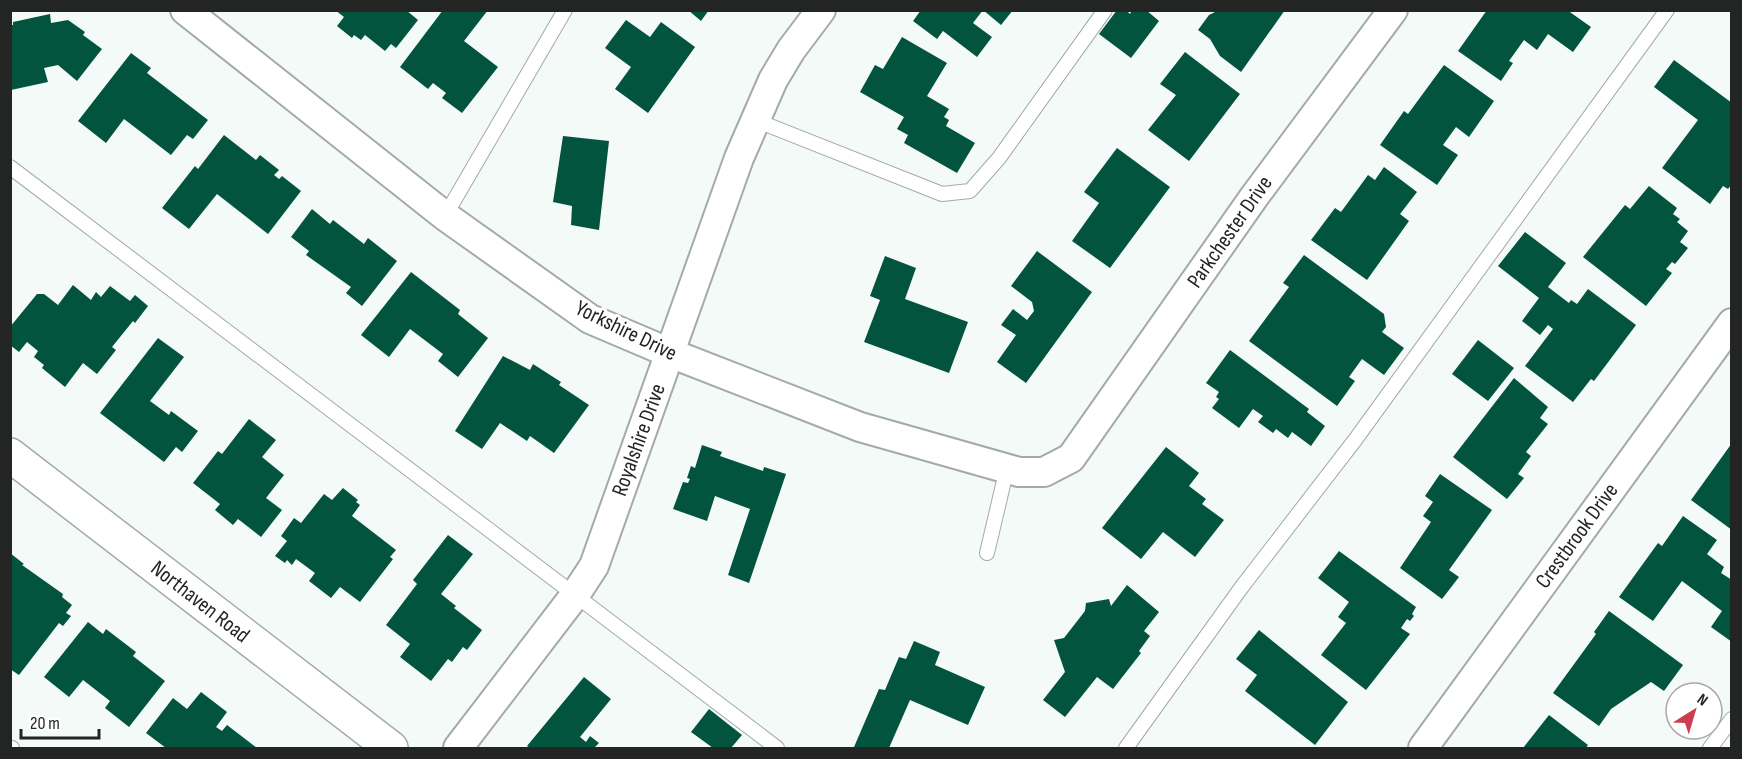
<svg xmlns="http://www.w3.org/2000/svg" width="1742" height="759" viewBox="0 0 1742 759" font-family="'Sofia Sans Condensed',sans-serif">
<style>
.building{fill:#03543f}
.lines{fill:none;stroke-linecap:round;stroke-linejoin:round}
.lane-casing{stroke:#a4aaa8;stroke-width:16}
.street-casing{stroke:#a4aaa8;stroke-width:32}
.secondary-casing{stroke:#a4aaa8;stroke-width:36}
.lane{stroke:#fff;stroke-width:14}
.street{stroke:#fff;stroke-width:28}
.secondary{stroke:#fff;stroke-width:33}
.labels{text-anchor:middle;dominant-baseline:central;stroke-width:6;stroke-linejoin:round;paint-order:stroke}
.street-label{font-size:22px;fill:#232524;stroke:#fff}
</style>
<rect width="100%" height="100%" fill="#f4faf7"/>
<g class="building">
<polygon points="335,10 406,10 418,20 396,48 391,44 385,51 365,35 361,40 354,35 352,38 337,26 344,17"/>
<polygon points="443,10 488,10 464,41 498,67 462,113 442,98 446,93 433,83 428,89 400,67"/>
<polygon points="688,10 709,10 701,21"/>
<polygon points="921,10 983,10 973,23 992,37 977,57 943,31 937,39 913,21"/>
<polygon points="983,10 1013,10 1001,25"/>
<polygon points="1117,10 1126,10 1130,14 1132,10 1146,10 1159,21 1131,58 1099,34"/>
<polygon points="1219,10 1285,10 1241,72 1220,56 1210,39 1198,30 1209,15"/>
<polygon points="1487,10 1567,10 1591,27 1573,52 1548,34 1537,50 1524,40 1509,61 1513,63 1501,81 1458,51"/>
<polygon points="50,14 51,23 68,20 85,32 83,35 102,49 77,81 58,65 44,68 48,82 11,90 10,25 13,25 13,22"/>
<polygon points="626,20 650,37 661,22 695,47 648,113 615,89 631,67 605,48"/>
<polygon points="902,37 947,63 927,96 949,109 944,117 949,120 946,126 975,143 957,173 904,143 908,135 897,129 904,117 860,92 875,65 883,69"/>
<polygon points="1185,52 1240,94 1189,161 1148,130 1176,95 1160,84"/>
<polygon points="131,53 151,68 147,73 208,120 193,139 187,135 171,155 124,119 106,143 78,121"/>
<polygon points="1674,60 1732,103 1732,184 1728,189 1723,186 1710,204 1662,168 1698,120 1654,87"/>
<polygon points="1444,65 1494,101 1469,137 1456,127 1443,145 1458,155 1437,185 1380,145 1404,111 1408,114"/>
<polygon points="224,135 256,160 260,155 279,170 274,175 279,179 282,176 301,191 268,234 217,194 189,229 162,208 195,166 198,169"/>
<polygon points="563,136 609,141 599,230 571,225 572,206 553,202"/>
<polygon points="1117,148 1170,187 1110,268 1072,241 1099,203 1084,192"/>
<polygon points="1384,167 1417,192 1400,214 1409,221 1367,280 1311,240 1335,208 1341,212 1368,175 1375,180"/>
<polygon points="1649,186 1677,208 1673,214 1680,219 1677,222 1688,231 1680,242 1688,248 1675,264 1672,262 1666,269 1672,273 1646,306 1583,257 1625,205 1630,209"/>
<polygon points="312,209 330,224 333,220 364,244 368,238 397,261 362,306 346,293 351,287 306,255 309,251 291,237"/>
<polygon points="1525,232 1566,263 1548,287 1569,303 1571,300 1577,304 1588,289 1636,325 1594,381 1591,379 1573,402 1525,366 1553,329 1548,325 1540,335 1522,321 1539,298 1498,266"/>
<polygon points="1037,251 1092,292 1026,383 997,362 1016,335 1001,325 1013,309 1027,320 1034,311 1032,302 1011,286"/>
<polygon points="1304,255 1384,314 1386,327 1382,332 1404,348 1384,375 1362,359 1349,377 1355,381 1337,406 1249,341 1289,287 1283,283"/>
<polygon points="885,256 916,268 905,299 968,322 949,373 864,342 880,300 870,296"/>
<polygon points="411,272 460,310 458,314 488,338 458,377 438,361 443,354 410,329 389,357 361,335"/>
<polygon points="73,285 91,300 96,292 101,297 110,286 130,301 135,295 148,306 135,323 133,321 112,347 116,350 97,374 83,363 65,387 42,368 44,365 34,357 38,351 27,342 19,352 10,345 10,327 37,294 44,294 58,305"/>
<polygon points="158,338 184,357 150,401 169,415 171,411 198,431 182,452 176,447 164,462 100,413"/>
<polygon points="1478,340 1514,368 1488,401 1452,374"/>
<polygon points="1230,350 1309,409 1307,412 1325,426 1311,446 1292,432 1288,438 1276,429 1273,433 1258,422 1263,416 1253,409 1239,428 1212,408 1219,399 1216,397 1219,392 1206,383"/>
<polygon points="503,356 530,370 533,364 561,382 559,385 589,405 554,453 530,436 527,441 500,423 482,449 455,431"/>
<polygon points="1514,378 1548,407 1540,418 1548,424 1526,452 1531,456 1518,474 1524,478 1507,499 1453,457"/>
<polygon points="249,419 276,440 262,457 284,475 266,498 282,510 261,537 238,519 233,525 215,510 220,504 193,483 218,451 222,454"/>
<polygon points="1732,443 1732,530 1691,500"/>
<polygon points="702,445 722,452 720,456 763,471 764,467 786,474 749,583 728,575 750,509 715,496 707,521 673,509 683,482 688,483 690,479 687,478 691,466 695,468"/>
<polygon points="1166,447 1199,473 1189,486 1206,499 1202,504 1224,520 1195,557 1163,532 1141,559 1102,528"/>
<polygon points="1440,474 1492,510 1449,570 1459,577 1442,599 1400,568 1431,522 1423,516 1433,502 1425,496"/>
<polygon points="343,488 358,500 356,502 360,505 352,516 396,550 390,557 393,559 360,602 340,587 331,598 309,581 315,573 296,559 292,565 287,560 285,563 275,556 287,541 281,536 294,518 301,523 324,494 332,500"/>
<polygon points="1683,516 1717,540 1707,554 1724,567 1721,573 1732,580 1732,642 1711,627 1722,611 1682,581 1653,621 1619,597 1658,543 1662,546"/>
<polygon points="448,535 473,554 441,594 456,606 454,608 482,630 467,650 463,647 452,662 448,659 431,681 400,657 410,644 386,625 417,584 413,580"/>
<polygon points="1339,551 1416,607 1412,614 1414,616 1410,621 1407,619 1401,628 1410,634 1366,690 1321,655 1346,623 1338,617 1349,602 1318,578"/>
<polygon points="10,553 24,564 22,565 63,594 62,597 72,605 66,613 71,616 63,626 59,623 19,675 10,669"/>
<polygon points="1127,585 1159,612 1144,631 1150,636 1139,651 1141,653 1113,689 1097,677 1065,717 1043,700 1065,672 1054,640 1064,638 1085,611 1086,603 1109,599 1111,606"/>
<polygon points="1609,611 1683,665 1664,691 1651,682 1611,709 1599,726 1553,693 1596,634 1594,632"/>
<polygon points="88,622 103,634 106,629 136,652 133,656 165,681 129,727 105,708 110,701 83,680 69,697 44,677"/>
<polygon points="1259,630 1348,702 1315,745 1245,691 1257,675 1236,659"/>
<polygon points="914,641 940,652 935,665 985,687 968,725 910,700 889,748 854,747 879,689 885,690 899,657 906,659"/>
<polygon points="584,677 611,699 580,737 586,742 590,736 599,743 594,748 530,748 527,746"/>
<polygon points="201,692 227,712 216,727 222,731 227,725 257,748 166,748 146,733 173,698 187,709"/>
<polygon points="709,709 742,735 731,748 713,748 691,732"/>
<polygon points="1549,715 1588,745 1586,748 1523,748"/>
</g>
<g class="lines">
<defs>
<g id="lane">
<polyline points="755,120 942,194 970,191 999,158 1105,10"/>
<polyline points="10,167 777,748"/>
<polyline points="445,216 565,10"/>
<polyline points="987,553 1007,468"/>
<polyline points="10,748 12,748"/>
<polyline points="1126,748 1241,588 1355,440 1667,10"/>
<polyline points="1710,748 1732,719"/>
</g>
<g id="street">
<polyline points="185,10 445,216 590,319 670,353 860,427 1019,472 1044,472 1071,458 1254,197 1393,10"/>
<polyline points="458,748 575,595 594,566 739,158 773,80 791,50 821,10"/>
<polyline points="1423,748 1732,323"/>
</g>
<polyline id="secondary" points="10,455 391,748"/>
</defs>
<use href="#lane" class="lane-casing"/>
<use href="#street" class="street-casing"/>
<use href="#secondary" class="secondary-casing"/>
<use href="#lane" class="lane"/>
<use href="#street" class="street"/>
<use href="#secondary" class="secondary"/>
</g>
<g class="labels">
<g class="street-label">
<text transform="translate(1230 232) rotate(-55)">Parkchester Drive</text>
<text transform="translate(626 331) rotate(26)">Yorkshire Drive</text>
<text transform="translate(639 440) rotate(-70)">Royalshire Drive</text>
<text transform="translate(1577 536) rotate(-54)">Crestbrook Drive</text>
<text transform="translate(200 602) rotate(38)">Northaven Road</text>
</g>
</g>
<rect width="1742" height="759" fill="none" stroke="#232524" stroke-width="24"/>
<g transform="translate(1694 711) rotate(37)"><circle r="28" fill="#ffffff" stroke="#a7a8a7" stroke-width="1.5"/>
<path d="M0-4.5L10 22L0 15L-10 22Z" fill="#cd3d4d"/>
<text y="-9" font-size="16" font-weight="bold" text-anchor="middle" fill="#232524">N</text>
</g>
<path d="M21 729v9h78v-9" fill="none" stroke="#232524" stroke-width="3"/>
<text x="30" y="729" font-size="18" fill="#232524" stroke="#ffffff" stroke-width="4.5" paint-order="stroke">20 m</text>
</svg>
